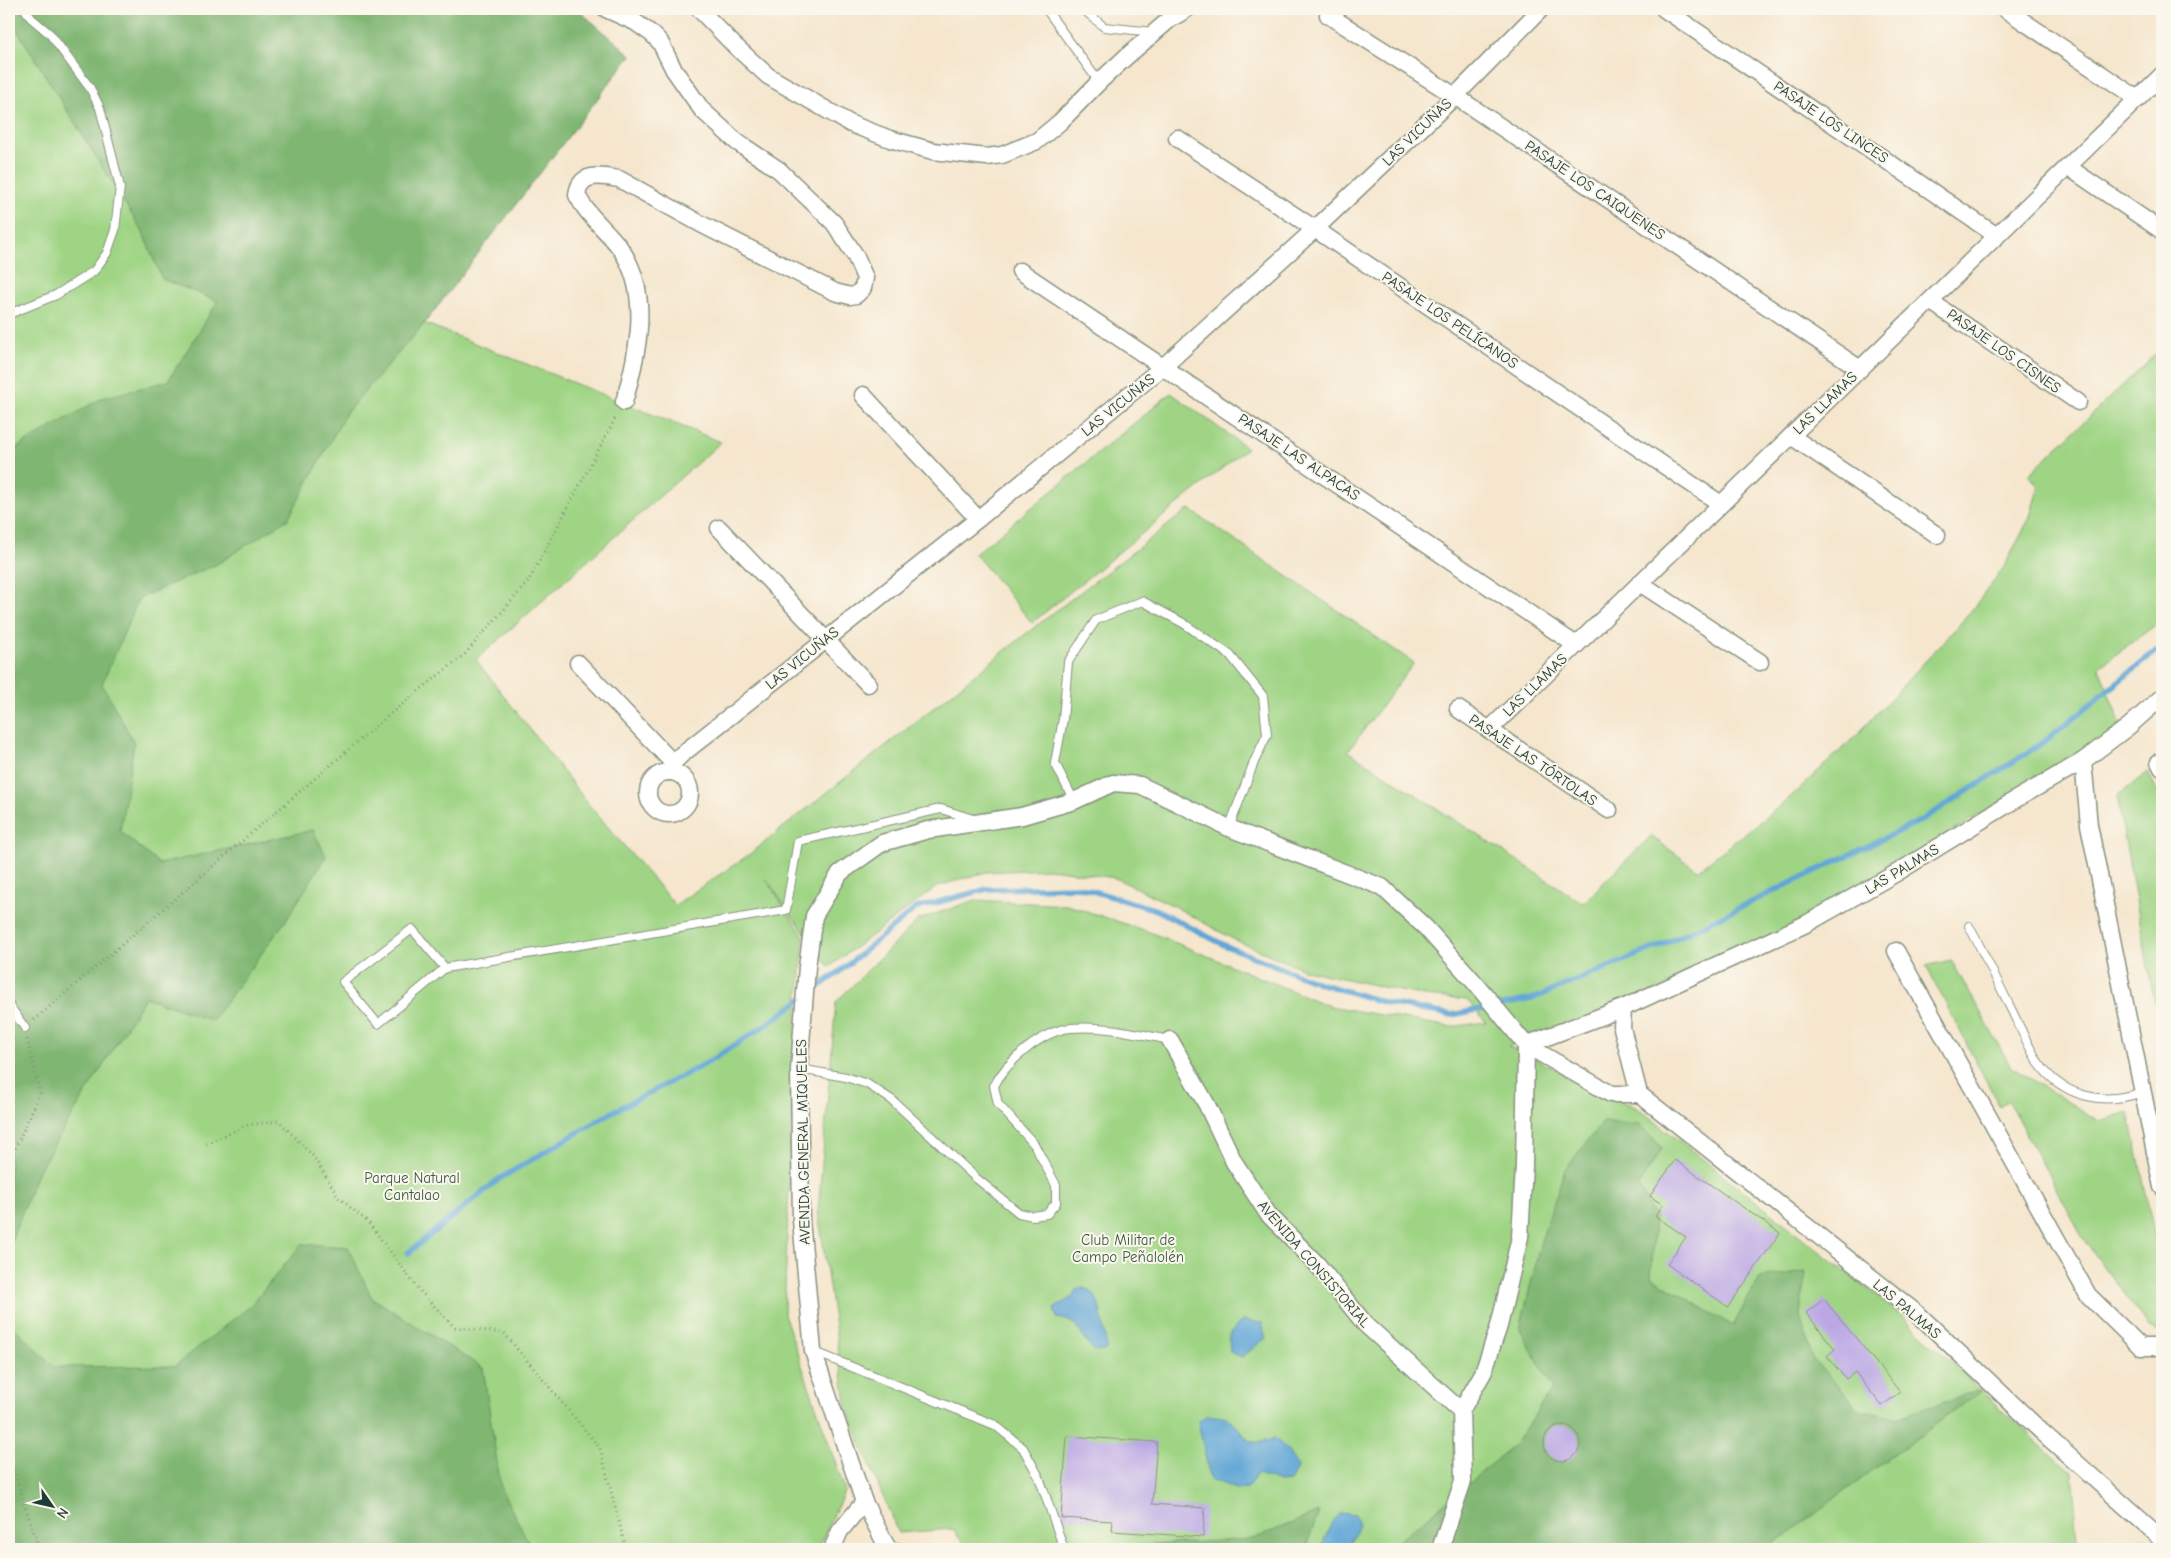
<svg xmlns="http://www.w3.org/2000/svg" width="2171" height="1558" viewBox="0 0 2171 1558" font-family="'Comic Neue',sans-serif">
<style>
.green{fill:#9fd484;stroke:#5f885c}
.forest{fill:#7fb672;stroke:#4f7a53}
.water{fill:#60a6d6;stroke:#407285}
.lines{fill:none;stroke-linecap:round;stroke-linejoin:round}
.stream{stroke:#60a6d6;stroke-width:5.5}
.building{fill:#baa7e4}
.lane-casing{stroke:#8a9280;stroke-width:10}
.street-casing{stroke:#8a9280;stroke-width:19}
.path{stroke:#8a9280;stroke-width:3;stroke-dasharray:1 4;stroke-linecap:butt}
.lane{stroke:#fff;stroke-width:8}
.street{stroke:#fff;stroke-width:16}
.labels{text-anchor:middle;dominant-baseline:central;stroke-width:4;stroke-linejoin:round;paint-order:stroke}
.street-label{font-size:15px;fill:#1f3d34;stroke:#fbf7ec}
.park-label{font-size:15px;fill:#395b44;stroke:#fbf7ec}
</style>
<rect width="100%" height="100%" fill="#fbf7ec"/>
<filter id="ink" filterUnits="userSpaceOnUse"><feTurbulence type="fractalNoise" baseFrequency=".02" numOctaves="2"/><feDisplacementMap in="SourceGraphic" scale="10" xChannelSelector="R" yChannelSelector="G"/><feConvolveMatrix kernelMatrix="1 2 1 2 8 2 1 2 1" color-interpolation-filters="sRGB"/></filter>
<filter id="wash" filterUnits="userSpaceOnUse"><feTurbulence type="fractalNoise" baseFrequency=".0096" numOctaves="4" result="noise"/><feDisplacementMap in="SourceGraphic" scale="20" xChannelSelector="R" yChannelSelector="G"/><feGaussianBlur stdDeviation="1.12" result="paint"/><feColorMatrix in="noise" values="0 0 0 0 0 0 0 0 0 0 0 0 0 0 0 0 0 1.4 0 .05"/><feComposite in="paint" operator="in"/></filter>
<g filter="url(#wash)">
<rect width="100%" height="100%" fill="#f5e6cd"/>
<g class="green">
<polygon points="9,9 631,55 424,323 721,442 476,660 589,805 675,905 750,854 1027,633 1189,509 1414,663 1348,751 1583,903 1651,836 1698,870 1785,802 1858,734 1968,615 2004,567 2029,519 2039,486 2028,475 2162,348 2162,620 2099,667 2122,729 1809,918 1634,1001 1508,1046 1639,1109 1908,1321 1981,1391 2072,1473 2079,1549 967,1549 953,1529 898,1533 847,1409 818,1211 836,1002 918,920 975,900 1067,905 1147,931 1329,1006 1450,1027 1486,1022 1467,1000 1424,996 1305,970 1233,939 1172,905 1115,878 1050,869 986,872 938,886 829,967 766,879 804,937 795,1038 784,1314 845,1490 818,1549 9,1549"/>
<polygon points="1171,393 1247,448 1032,623 975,554"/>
<polygon points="2148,772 2162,801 2162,1043 2117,796"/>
<polygon points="1951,960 2011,1067 2099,1121 2129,1112 2162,1271 2162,1333 2149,1328 2086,1243 2008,1101 2000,1107 1926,966"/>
<polygon points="2144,1539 2157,1549 2098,1549"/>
</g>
<g class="forest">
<polygon points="9,9 577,9 631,55 424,324 346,413 288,519 217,564 139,598 102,684 134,743 120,831 159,864 313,830 326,856 287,919 212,1021 145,997 37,1173 9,1247 9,452 102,398 168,381 218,301 162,279 142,231 9,17"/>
<polygon points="1603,1122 1640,1124 1662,1148 1639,1185 1655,1218 1651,1277 1733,1326 1759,1278 1806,1272 1800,1315 1812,1358 1859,1410 1897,1418 1977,1390 1981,1391 1766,1549 1389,1549 1514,1445 1553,1388 1520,1329 1541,1241 1565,1169"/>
<polygon points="302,1244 348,1247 372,1298 483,1368 501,1489 531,1547 529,1549 9,1549 9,1299 11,1324 54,1367 175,1366 250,1306"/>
<polygon points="1319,1512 1305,1549 1084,1549 1253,1539"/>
</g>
<g class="water">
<path d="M1077,1288C1083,1288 1088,1288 1092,1292C1100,1299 1107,1339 1106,1350L1097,1352C1077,1339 1086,1322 1057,1318L1054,1309L1072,1297Z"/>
<path d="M1243,1320L1262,1323L1266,1338L1242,1357L1230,1352C1228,1334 1230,1331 1243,1320Z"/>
<path d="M1207,1415C1213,1416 1225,1416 1230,1420C1249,1435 1244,1450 1275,1438L1287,1450L1298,1467L1290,1481L1279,1482L1257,1474L1247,1488L1239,1490L1210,1479L1198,1421Z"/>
<polygon points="1341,1513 1355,1515 1359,1525 1352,1540 1351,1549 1320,1549 1332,1522"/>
</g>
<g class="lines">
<polyline class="stream" points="408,1253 499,1179 614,1111 707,1063 766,1025 839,972 916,908 987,889 1079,887 1157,910 1226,946 1319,983 1386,1003 1452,1015 1532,999 1666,943 1922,820 2044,742 2162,646"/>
</g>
<g id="blocks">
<g class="building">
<polygon points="1675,1160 1780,1233 1728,1307 1667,1264 1686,1237 1655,1216 1663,1205 1650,1196"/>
<polygon points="1824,1299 1900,1392 1882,1406 1855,1372 1846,1379 1827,1356 1835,1349 1806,1313"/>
<circle cx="1562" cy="1443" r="18"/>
<polygon points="1067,1436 1157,1442 1152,1504 1205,1508 1203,1537 1112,1531 1113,1521 1061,1518"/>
</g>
</g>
</g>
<g filter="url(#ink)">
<use href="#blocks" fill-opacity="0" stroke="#8a9280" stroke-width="1"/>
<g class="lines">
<defs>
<g id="lane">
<polyline points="1046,9 1099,82"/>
<polyline points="1083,9 1104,27 1154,32"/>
<polyline points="9,314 56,295 94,271 107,253 115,230 120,187 100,108 90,88 50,34 31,18 25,9"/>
<polyline points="1074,801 1055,763 1063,719 1068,662 1096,620 1142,601 1183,623 1230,655 1263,696 1267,735 1254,762 1229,828"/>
<polyline points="9,809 11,816 9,820"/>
<path d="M1969,926C1984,954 1998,982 2012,1011C2020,1027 2028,1046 2038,1062C2062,1097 2103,1106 2142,1092"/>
<polyline points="445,968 412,929 343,982 378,1024 445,968 786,910 798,841 941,809 973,819"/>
<polyline points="9,1005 25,1028"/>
<path d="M799,1069L846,1077L867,1084L892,1100L976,1178L1019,1213L1033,1216L1047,1214L1056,1203V1185L1034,1144L998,1104L994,1086C1006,1062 1043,1030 1071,1028C1104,1025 1138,1034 1170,1040"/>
<polyline points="815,1352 995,1425 1023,1448 1039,1477 1064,1549"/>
<polyline points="887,1545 908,1549"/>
</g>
<g id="street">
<path d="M606,9L635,22L652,34L660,42L674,70L702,110L737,142L779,170L834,223L855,255L865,278L863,288L856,295L850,296L835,292L701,224L619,179C601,176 580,171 577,195C587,216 606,229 620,248C652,293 638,353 624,402"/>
<polyline points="699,9 735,46 768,76 851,124 890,139 933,151 987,157 1002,155 1037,141 1060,122 1099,82 1126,57 1169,20 1187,9"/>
<polyline points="1664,9 1997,236"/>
<polyline points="2005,9 2138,99"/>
<polyline points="1328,15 1455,96 1860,369"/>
<polyline points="1177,138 1315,229 1721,504"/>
<polyline points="2068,167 2162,231"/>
<polyline points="1020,271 1576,645"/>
<polyline points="1930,301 2078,402"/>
<polyline points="863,395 978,519"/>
<polyline points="1791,436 1937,535"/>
<polyline points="719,528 868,684"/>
<polyline points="1640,583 1760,662"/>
<polyline points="578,663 673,763"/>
<polyline points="1458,709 1609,810"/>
<polyline points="1489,730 2162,75"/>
<polyline points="2083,761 2089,825 2162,1187"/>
<polyline points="2159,762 2162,768"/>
<circle cx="669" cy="793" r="21"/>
<polyline points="670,772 673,763 681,755 978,519 1164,366 1315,229 1455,96 1541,9"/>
<polyline points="1896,951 2088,1295 2141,1347 2162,1347"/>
<polyline points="1623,1008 1622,1028 1639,1094 1919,1315 2042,1432 2162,1539"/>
<polyline points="1170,1040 1207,1105 1234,1162 1268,1214 1317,1264 1365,1324 1461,1411"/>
<polyline points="1526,1045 1623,1008 1806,924 1898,872 2018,798 2083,761 2128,727 2162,697"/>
<polyline points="832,1549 840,1531 864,1502"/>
<polyline points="888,1549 864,1502 813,1351 801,1220 799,1069 807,967 814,916 840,873 882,843 928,830 1022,816 1074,801 1113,783 1140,785 1229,828 1382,887 1426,928 1476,984 1526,1045 1611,1094 1639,1094"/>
<polyline points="1440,1549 1463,1481 1461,1411 1483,1373 1499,1326 1520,1237 1524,1166 1526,1045"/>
</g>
</defs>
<use href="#lane" class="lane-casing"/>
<use href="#street" class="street-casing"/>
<g class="path">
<polyline points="34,1020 390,714 465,654 528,582 616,417"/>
<polyline points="9,1042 16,1036"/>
<polyline points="206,1144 247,1125 279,1121 314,1157 339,1198 368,1222 419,1290 454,1327 504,1333 600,1448 626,1549"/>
<polyline points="9,1162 40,1093 27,1038"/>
<polyline points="9,1455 39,1549"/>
</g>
<use href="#lane" class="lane"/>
<use href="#street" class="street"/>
</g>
</g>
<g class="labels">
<g class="street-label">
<text transform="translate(1831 122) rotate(34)">PASAJE LOS LINCES</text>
<text transform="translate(1417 132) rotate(-44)">LAS VICUÑAS</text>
<text transform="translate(1595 190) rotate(34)">PASAJE LOS CAIQUENES</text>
<text transform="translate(1450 320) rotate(34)">PASAJE LOS PELÍCANOS</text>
<text transform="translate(2004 351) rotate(35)">PASAJE LOS CISNES</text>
<text transform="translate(1825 403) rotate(-44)">LAS LLAMAS</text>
<text transform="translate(1118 405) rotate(-39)">LAS VICUÑAS</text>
<text transform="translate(1299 457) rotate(34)">PASAJE LAS ALPACAS</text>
<text transform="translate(802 658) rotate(-39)">LAS VICUÑAS</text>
<text transform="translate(1535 685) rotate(-44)">LAS LLAMAS</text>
<text transform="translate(1533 760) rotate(34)">PASAJE LAS TÓRTOLAS</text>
<text transform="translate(1902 869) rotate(-31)">LAS PALMAS</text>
<text transform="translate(803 1142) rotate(-91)">AVENIDA GENERAL MIQUELES</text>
<text transform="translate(1314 1264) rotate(49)">AVENIDA CONSISTORIAL</text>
<text transform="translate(1907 1309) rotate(40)">LAS PALMAS</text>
</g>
<g class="park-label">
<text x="412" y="1178">Parque Natural<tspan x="412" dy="17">Cantalao</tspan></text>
<text x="1128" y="1240">Club Militar de<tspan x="1128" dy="17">Campo Peñalolén</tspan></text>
</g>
</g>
<rect width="2171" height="1558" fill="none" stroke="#fbf7ec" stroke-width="30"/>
<g transform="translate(52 1506) rotate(124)" stroke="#fbf7ec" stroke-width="4" paint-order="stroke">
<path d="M0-4L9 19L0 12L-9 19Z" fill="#1f3d34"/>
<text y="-8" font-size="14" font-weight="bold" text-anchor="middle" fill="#1f3d34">N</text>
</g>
</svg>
